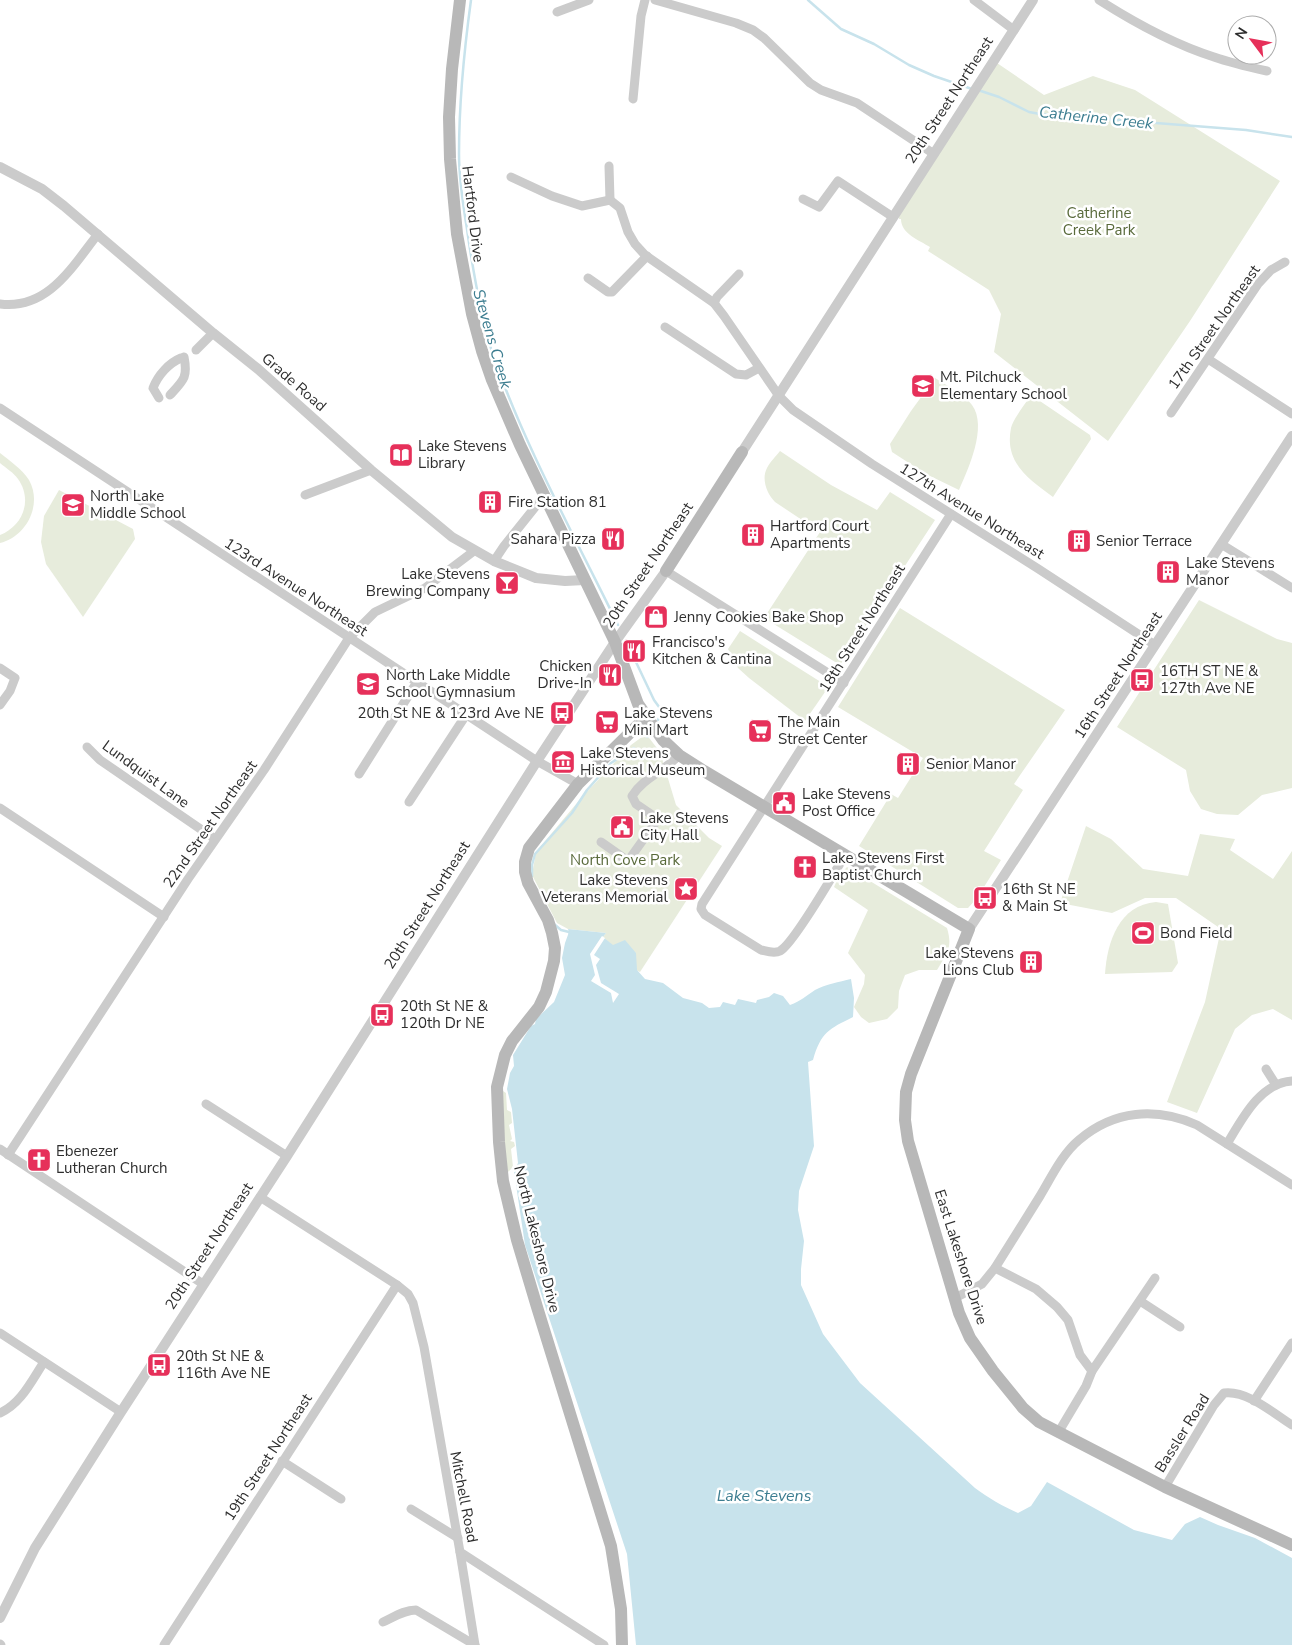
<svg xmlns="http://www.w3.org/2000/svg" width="1292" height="1645" viewBox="0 0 1292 1645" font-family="'Nunito Sans',sans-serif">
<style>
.green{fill:#e7ecdc}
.water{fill:#c8e3ec}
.pier{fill:#fff}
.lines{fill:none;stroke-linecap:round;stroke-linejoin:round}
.stream{stroke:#c8e3ec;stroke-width:2.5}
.minor{stroke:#cbcbcb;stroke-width:9}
.tertiary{stroke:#cbcbcb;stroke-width:10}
.secondary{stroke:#b8b8b8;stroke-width:12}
.labels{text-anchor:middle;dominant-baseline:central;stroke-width:5;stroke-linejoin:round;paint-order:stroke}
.street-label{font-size:15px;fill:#2e2e2e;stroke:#fff}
.park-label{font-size:15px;fill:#596a3b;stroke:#fff}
.poi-label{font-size:15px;fill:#2e2e2e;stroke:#fff;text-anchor:start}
.water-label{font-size:16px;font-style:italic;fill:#3c7d90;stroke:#fff}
</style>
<rect width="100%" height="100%" fill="#fff"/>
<g class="green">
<path d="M997,63L1044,95L1093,76L1135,90L1280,181L1190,321L1108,441L994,352L1001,314L989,290L928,251L930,247C919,240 901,234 901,219H899V216Z"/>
<path d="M935,378C946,385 965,395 972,405C988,427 968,469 959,490L926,474L892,452L890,444L911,411Z"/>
<path d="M1031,395L1090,435L1091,439L1053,497C1029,479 1004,463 1011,428C1013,419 1026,403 1031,395Z"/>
<path d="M780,451L831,485L877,510L890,492L935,520L840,665L764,618L820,532L775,502C767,494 761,479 767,468C770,462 776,456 780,451Z"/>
<path d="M0,453C10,461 22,469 29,480C43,505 26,537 0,543V535C23,526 33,500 18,479C14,473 6,468 0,463Z"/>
<polygon points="59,490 133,529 135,539 83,617 46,564 41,542 44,516"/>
<polygon points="1199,600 1277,639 1292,643 1292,788 1262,795 1238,815 1217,814 1201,809 1190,791 1186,770 1117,727"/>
<polygon points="900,608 1065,710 1014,784 1023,790 984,851 1001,860 977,898 968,908 958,908 859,846 891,794 898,798 923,758 838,707"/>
<polygon points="740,631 824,684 825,692 805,721 749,678 738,668 728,649"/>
<polygon points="646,734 660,752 676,805 685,814 691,817 690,819 709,838 722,846 640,972 636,970 636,953 613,946 603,937 606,933 568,929 557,923 532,875 536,852 582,797 631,745"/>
<polygon points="1086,826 1111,839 1143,869 1188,876 1200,834 1235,839 1230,850 1273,879 1292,851 1292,1020 1273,1009 1252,1015 1235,1029 1197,1113 1167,1102 1205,1002 1221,929 1176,898 1145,898 1112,913 1060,903"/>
<path d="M847,867L947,928C953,948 947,953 937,970H919L905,975L899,991L898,1008L887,1019L869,1023L861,1017L854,1007L864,984L865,975L848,953L868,910L834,887L839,876Z"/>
<path d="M1156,902L1168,904L1178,963L1172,972L1105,974C1107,942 1119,905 1156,902Z"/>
<polygon points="500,1089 506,1093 507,1110 511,1112 512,1123 509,1125 512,1139 510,1141 514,1142 515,1146 511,1149 513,1167 505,1175"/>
</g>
<path class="water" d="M568,929L606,933L603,937L613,945L625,940L636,953L637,970L645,979L663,983L683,998L702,1003L709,1008L720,1007L723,1002L735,1005L738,999L756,1003L757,1000L769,997L774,993L783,996L790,1005C801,1001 806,996 815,990C826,984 839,982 851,979L854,998L853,1017C829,1029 821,1032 813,1060L808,1062L814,1146L799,1191L798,1210L804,1241L801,1269V1285L823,1334L860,1383L975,1488C989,1498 1002,1506 1018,1513L1031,1506L1047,1482L1134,1530L1172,1540L1185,1524L1200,1517L1218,1525L1255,1538L1292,1558V1645H636L627,1554L525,1245L514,1171L518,1163L512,1109L507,1089L510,1073L514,1066L513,1055L531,1026L535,1024L536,1019L554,1002L565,975L562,958L565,943L569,932Z"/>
<polygon class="pier" points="602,936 605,938 594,955 600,959 596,965 601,983 619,994 613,1003 611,993 591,981 595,975 590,954"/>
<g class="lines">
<g class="stream">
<path d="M471,0C464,51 459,103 459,154C459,179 463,205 467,229C473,271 480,314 493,355C525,447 575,537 618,625"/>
<polyline points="808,0 841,29 874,44 909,65 934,76 972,89"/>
<polyline points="978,90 999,97 1029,112 1040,114 1246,130 1292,137"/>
<polyline points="626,641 654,700 662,711 658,720"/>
<polyline points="647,737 649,734"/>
<polyline points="532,876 532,865 535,854 572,813 587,790 611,763 634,748"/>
<polyline points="554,924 561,930 569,932 570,934"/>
</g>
<g class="minor">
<polyline points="655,0 736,23 753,30 764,38 810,83 821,90 857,103 934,154"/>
<polyline points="974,0 1014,30"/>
<path d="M1099,0C1135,23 1173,44 1214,57C1231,63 1249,67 1267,71"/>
<polyline points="557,12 589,0"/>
<polyline points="633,99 641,16 645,0"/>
<polyline points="609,166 610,200"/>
<polyline points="511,177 552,196 582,206 610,200 620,208 628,232 635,244 645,255 714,303 724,316 779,396 793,410 872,464 1037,568 1155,645"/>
<polyline points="803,199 819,207 838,181 893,217"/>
<polyline points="588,278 608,292 612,292 647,256"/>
<polyline points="714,303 717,297 739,274"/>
<path d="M0,304C48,310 72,267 98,234"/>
<polyline points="665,327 736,374 746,375 759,368"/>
<polyline points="196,350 213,333"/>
<polyline points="1208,359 1292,414"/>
<path d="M170,395C184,380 188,377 184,357"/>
<path d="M159,398L153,388C158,375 169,363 181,358"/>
<polyline points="0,408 537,761 578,784"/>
<polyline points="1171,413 1258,284 1271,270 1285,262"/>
<polyline points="305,495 371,470"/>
<polyline points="1221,544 1292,588"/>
<polyline points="494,561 504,546 544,496"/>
<polyline points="666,571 844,683"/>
<polyline points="0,668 15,678 10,691 0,705"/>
<polyline points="87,747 100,760 215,839"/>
<polyline points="359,774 417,682"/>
<polyline points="409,802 466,715"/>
<polyline points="0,808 164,917"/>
<path d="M601,842L628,861L658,819L636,804L632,796C643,778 665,771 679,755"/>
<path d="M845,855C835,872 793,944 780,951C774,954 766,951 761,950L705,915L701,909L702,904L951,514"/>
<polyline points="1266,1069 1276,1085"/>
<polyline points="206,1104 287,1156"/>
<path d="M1227,1144C1242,1119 1260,1083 1292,1081"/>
<polyline points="0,1149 203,1284"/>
<polyline points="8,1155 188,879 264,770 349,638 375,612 425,588 474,551"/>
<polyline points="260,1197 397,1285 408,1294 413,1303 424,1347 460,1552 604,1645"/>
<polyline points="995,1268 1036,1289 1057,1307 1068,1320 1080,1355 1092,1371"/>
<path d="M955,1298L982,1284L995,1268C1010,1244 1025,1220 1040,1196C1051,1178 1062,1154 1079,1140C1114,1110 1156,1107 1197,1125L1292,1185"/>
<polyline points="1140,1301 1180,1327"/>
<polyline points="0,1333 121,1412"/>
<polyline points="1254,1401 1292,1343"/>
<path d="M0,1413C21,1404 32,1380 44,1362"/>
<polyline points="1058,1433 1086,1386 1092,1371 1155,1278"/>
<polyline points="282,1461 341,1499"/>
<path d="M1165,1487L1214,1405L1224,1393C1247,1390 1273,1413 1292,1425"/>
<polyline points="411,1509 458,1538"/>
<polyline points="460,1552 475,1645"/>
<path d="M383,1622C394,1617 404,1610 416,1610L475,1645"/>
<polyline points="0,1644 1,1645"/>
<polyline points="164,1645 397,1285"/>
</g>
<g class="tertiary">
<polyline points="0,167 42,189 64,206 213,333 258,369 371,470 452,537 494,561 536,578 565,581 585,580"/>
<polyline points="742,452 1033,0"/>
<polyline points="969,929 1292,436"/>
<polyline points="0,1618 35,1548 121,1412 287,1156 537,761 615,642 666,571"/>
</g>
<g class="secondary">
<polyline points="460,0 452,69 449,117 450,159 457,234 472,314 482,351 492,380 520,445 615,642 638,704 663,740 679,755 704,771 969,929 911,1074 906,1092 905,1120 908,1141 959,1313 970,1338 993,1371 1023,1408 1039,1422 1165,1487 1292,1545"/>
<polyline points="666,571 742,452"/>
<polyline points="622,1645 621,1609 611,1546 537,1307 517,1240 503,1181 499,1142 497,1087 505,1055 512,1041 539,1007 546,992 554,961 555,948 552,933 548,920 528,883 525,872 525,862 529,848 578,784 646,717"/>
</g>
</g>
<defs>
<symbol id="school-square" viewBox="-11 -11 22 22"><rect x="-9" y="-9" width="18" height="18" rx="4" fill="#e6305a" stroke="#fff"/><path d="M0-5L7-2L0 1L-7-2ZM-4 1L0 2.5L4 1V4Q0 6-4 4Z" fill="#fff"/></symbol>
<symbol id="library-square" viewBox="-11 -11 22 22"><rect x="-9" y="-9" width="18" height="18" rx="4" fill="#e6305a" stroke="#fff"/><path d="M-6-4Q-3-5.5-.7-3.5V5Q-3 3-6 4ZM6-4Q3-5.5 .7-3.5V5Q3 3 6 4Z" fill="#fff"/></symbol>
<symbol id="building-square" viewBox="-11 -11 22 22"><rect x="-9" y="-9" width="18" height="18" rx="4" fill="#e6305a" stroke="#fff"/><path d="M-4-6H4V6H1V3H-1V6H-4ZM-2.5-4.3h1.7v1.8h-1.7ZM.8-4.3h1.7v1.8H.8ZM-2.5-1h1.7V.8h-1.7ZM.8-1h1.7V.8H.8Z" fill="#fff"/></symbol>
<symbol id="restaurant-square" viewBox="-11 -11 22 22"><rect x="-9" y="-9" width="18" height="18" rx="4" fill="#e6305a" stroke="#fff"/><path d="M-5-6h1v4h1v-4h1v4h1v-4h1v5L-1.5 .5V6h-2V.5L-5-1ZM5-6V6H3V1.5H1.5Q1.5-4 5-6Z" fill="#fff"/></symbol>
<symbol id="bar-square" viewBox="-11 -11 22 22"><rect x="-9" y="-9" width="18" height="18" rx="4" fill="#e6305a" stroke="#fff"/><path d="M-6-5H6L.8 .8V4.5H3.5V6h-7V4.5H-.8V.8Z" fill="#fff"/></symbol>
<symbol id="shop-square" viewBox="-11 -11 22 22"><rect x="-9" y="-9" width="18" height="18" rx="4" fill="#e6305a" stroke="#fff"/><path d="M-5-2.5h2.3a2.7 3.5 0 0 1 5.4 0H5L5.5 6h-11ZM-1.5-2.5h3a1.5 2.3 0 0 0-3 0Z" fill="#fff"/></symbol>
<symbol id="bus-square" viewBox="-11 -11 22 22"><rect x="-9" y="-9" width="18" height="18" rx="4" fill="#e6305a" stroke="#fff"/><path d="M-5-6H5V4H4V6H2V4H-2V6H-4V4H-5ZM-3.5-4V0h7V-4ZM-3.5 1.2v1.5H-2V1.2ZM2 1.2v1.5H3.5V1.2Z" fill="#fff"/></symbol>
<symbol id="supermarket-square" viewBox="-11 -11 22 22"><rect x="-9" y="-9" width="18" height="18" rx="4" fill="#e6305a" stroke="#fff"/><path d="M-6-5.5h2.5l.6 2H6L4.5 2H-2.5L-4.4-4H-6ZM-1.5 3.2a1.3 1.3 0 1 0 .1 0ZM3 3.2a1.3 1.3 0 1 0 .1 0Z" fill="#fff"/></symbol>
<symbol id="museum-square" viewBox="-11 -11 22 22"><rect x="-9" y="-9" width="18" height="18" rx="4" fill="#e6305a" stroke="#fff"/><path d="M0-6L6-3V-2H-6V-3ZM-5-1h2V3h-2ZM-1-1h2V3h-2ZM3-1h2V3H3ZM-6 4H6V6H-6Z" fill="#fff"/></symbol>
<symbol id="civic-square" viewBox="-11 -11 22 22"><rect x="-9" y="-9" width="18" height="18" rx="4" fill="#e6305a" stroke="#fff"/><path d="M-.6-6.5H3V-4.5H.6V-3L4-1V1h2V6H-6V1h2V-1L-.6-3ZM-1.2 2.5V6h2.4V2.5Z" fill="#fff"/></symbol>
<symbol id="church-square" viewBox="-11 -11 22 22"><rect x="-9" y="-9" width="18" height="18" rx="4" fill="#e6305a" stroke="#fff"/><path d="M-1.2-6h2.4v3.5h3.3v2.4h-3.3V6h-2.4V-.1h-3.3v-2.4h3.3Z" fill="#fff"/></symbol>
<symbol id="sight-square" viewBox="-11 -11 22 22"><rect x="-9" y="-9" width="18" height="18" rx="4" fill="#e6305a" stroke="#fff"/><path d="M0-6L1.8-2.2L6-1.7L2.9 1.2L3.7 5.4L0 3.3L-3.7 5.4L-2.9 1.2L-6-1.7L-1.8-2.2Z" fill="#fff"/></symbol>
<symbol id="stadium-square" viewBox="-11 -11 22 22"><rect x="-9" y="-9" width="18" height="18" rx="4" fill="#e6305a" stroke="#fff"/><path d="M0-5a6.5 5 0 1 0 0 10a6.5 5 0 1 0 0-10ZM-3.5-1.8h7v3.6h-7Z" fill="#fff"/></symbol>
</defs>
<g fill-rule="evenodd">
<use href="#school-square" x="909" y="372" width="28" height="28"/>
<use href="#library-square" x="387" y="441" width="28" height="28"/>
<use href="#building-square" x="476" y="488" width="28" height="28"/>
<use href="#school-square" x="59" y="491" width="28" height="28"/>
<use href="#building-square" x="739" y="521" width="28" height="28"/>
<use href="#restaurant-square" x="599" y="525" width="28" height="28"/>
<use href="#building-square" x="1065" y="527" width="28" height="28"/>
<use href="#building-square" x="1154" y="558" width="28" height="28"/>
<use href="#bar-square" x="493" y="569" width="28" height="28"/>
<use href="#shop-square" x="642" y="603" width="28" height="28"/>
<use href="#restaurant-square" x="620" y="637" width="28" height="28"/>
<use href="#restaurant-square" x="596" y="661" width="28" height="28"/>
<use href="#bus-square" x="1128" y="666" width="28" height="28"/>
<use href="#school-square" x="354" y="670" width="28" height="28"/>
<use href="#bus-square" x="548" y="699" width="28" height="28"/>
<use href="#supermarket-square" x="593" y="708" width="28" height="28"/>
<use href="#supermarket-square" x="746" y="717" width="28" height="28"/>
<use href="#museum-square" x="549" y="748" width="28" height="28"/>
<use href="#building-square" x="894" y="750" width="28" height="28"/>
<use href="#civic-square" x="770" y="789" width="28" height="28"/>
<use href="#civic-square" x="608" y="813" width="28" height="28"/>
<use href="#church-square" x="791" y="853" width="28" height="28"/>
<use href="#sight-square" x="672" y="875" width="28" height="28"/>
<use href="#bus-square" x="971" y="884" width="28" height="28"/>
<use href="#stadium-square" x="1129" y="919" width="28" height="28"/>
<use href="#building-square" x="1017" y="948" width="28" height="28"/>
<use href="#bus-square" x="368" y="1001" width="28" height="28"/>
<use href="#church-square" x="25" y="1146" width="28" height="28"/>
<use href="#bus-square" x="145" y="1351" width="28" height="28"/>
</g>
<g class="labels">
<g class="street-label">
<text transform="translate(949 100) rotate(-57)">20th Street Northeast</text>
<text transform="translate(473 214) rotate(83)">Hartford Drive</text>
<text transform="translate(1214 327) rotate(-55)">17th Street Northeast</text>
<text transform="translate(294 382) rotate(41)">Grade Road</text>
<text transform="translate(972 511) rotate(32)">127th Avenue Northeast</text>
<text transform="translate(648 565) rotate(-56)">20th Street Northeast</text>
<text transform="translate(296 587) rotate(33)">123rd Avenue Northeast</text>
<text transform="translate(862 628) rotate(-58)">18th Street Northeast</text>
<text transform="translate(1118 675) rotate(-57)">16th Street Northeast</text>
<text transform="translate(146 774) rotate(36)">Lundquist Lane</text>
<text transform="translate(210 824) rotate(-55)">22nd Street Northeast</text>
<text transform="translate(427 905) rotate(-58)">20th Street Northeast</text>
<text transform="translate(537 1239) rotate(76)">North Lakeshore Drive</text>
<text transform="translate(209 1246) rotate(-57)">20th Street Northeast</text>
<text transform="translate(961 1257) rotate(72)">East Lakeshore Drive</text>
<text transform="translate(1182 1433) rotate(-58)">Bassler Road</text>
<text transform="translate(268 1457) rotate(-57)">19th Street Northeast</text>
<text transform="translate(464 1497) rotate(79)">Mitchell Road</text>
</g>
<g class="park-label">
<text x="1099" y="213">Catherine<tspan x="1099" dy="17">Creek Park</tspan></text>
<text x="625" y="860">North Cove Park</text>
</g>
<g class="poi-label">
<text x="940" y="377">Mt. Pilchuck<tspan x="940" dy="17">Elementary School</tspan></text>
<text x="418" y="446">Lake Stevens<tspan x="418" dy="17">Library</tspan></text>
<text x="90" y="496">North Lake<tspan x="90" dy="17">Middle School</tspan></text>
<text x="508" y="502">Fire Station 81</text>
<text x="770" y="526">Hartford Court<tspan x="770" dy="17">Apartments</tspan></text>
<text x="596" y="539" text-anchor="end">Sahara Pizza</text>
<text x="1096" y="541">Senior Terrace</text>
<text x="1186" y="563">Lake Stevens<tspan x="1186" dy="17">Manor</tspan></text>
<text x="490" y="574" text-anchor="end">Lake Stevens<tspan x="490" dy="17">Brewing Company</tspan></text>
<text x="674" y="617">Jenny Cookies Bake Shop</text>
<text x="652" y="642">Francisco's<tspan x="652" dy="17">Kitchen &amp; Cantina</tspan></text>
<text x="592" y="666" text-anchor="end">Chicken<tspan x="592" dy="17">Drive-In</tspan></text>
<text x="1160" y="671">16TH ST NE &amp;<tspan x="1160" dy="17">127th Ave NE</tspan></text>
<text x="386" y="675">North Lake Middle<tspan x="386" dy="17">School Gymnasium</tspan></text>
<text x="544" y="713" text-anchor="end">20th St NE &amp; 123rd Ave NE</text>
<text x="624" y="713">Lake Stevens<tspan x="624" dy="17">Mini Mart</tspan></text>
<text x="778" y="722">The Main<tspan x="778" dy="17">Street Center</tspan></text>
<text x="580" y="753">Lake Stevens<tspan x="580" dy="17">Historical Museum</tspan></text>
<text x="926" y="764">Senior Manor</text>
<text x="802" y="794">Lake Stevens<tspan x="802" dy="17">Post Office</tspan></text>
<text x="640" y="818">Lake Stevens<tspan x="640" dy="17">City Hall</tspan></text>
<text x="822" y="858">Lake Stevens First<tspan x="822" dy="17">Baptist Church</tspan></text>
<text x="668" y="880" text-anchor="end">Lake Stevens<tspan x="668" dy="17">Veterans Memorial</tspan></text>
<text x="1002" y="889">16th St NE<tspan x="1002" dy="17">&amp; Main St</tspan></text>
<text x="1160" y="933">Bond Field</text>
<text x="1014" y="953" text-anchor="end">Lake Stevens<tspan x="1014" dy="17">Lions Club</tspan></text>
<text x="400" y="1006">20th St NE &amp;<tspan x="400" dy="17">120th Dr NE</tspan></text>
<text x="56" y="1151">Ebenezer<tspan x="56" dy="17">Lutheran Church</tspan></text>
<text x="176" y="1356">20th St NE &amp;<tspan x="176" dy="17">116th Ave NE</tspan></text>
</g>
<g class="water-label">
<text transform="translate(1096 118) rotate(6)">Catherine Creek</text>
<text transform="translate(492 339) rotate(74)">Stevens Creek</text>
<text x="764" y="1496">Lake Stevens</text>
</g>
</g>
<g transform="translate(1252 40) rotate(302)"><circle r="24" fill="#ffffff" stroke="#ababab"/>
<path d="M0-4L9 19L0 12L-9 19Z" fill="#e6305a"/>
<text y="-8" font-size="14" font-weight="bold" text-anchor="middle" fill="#2e2e2e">N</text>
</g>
</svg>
